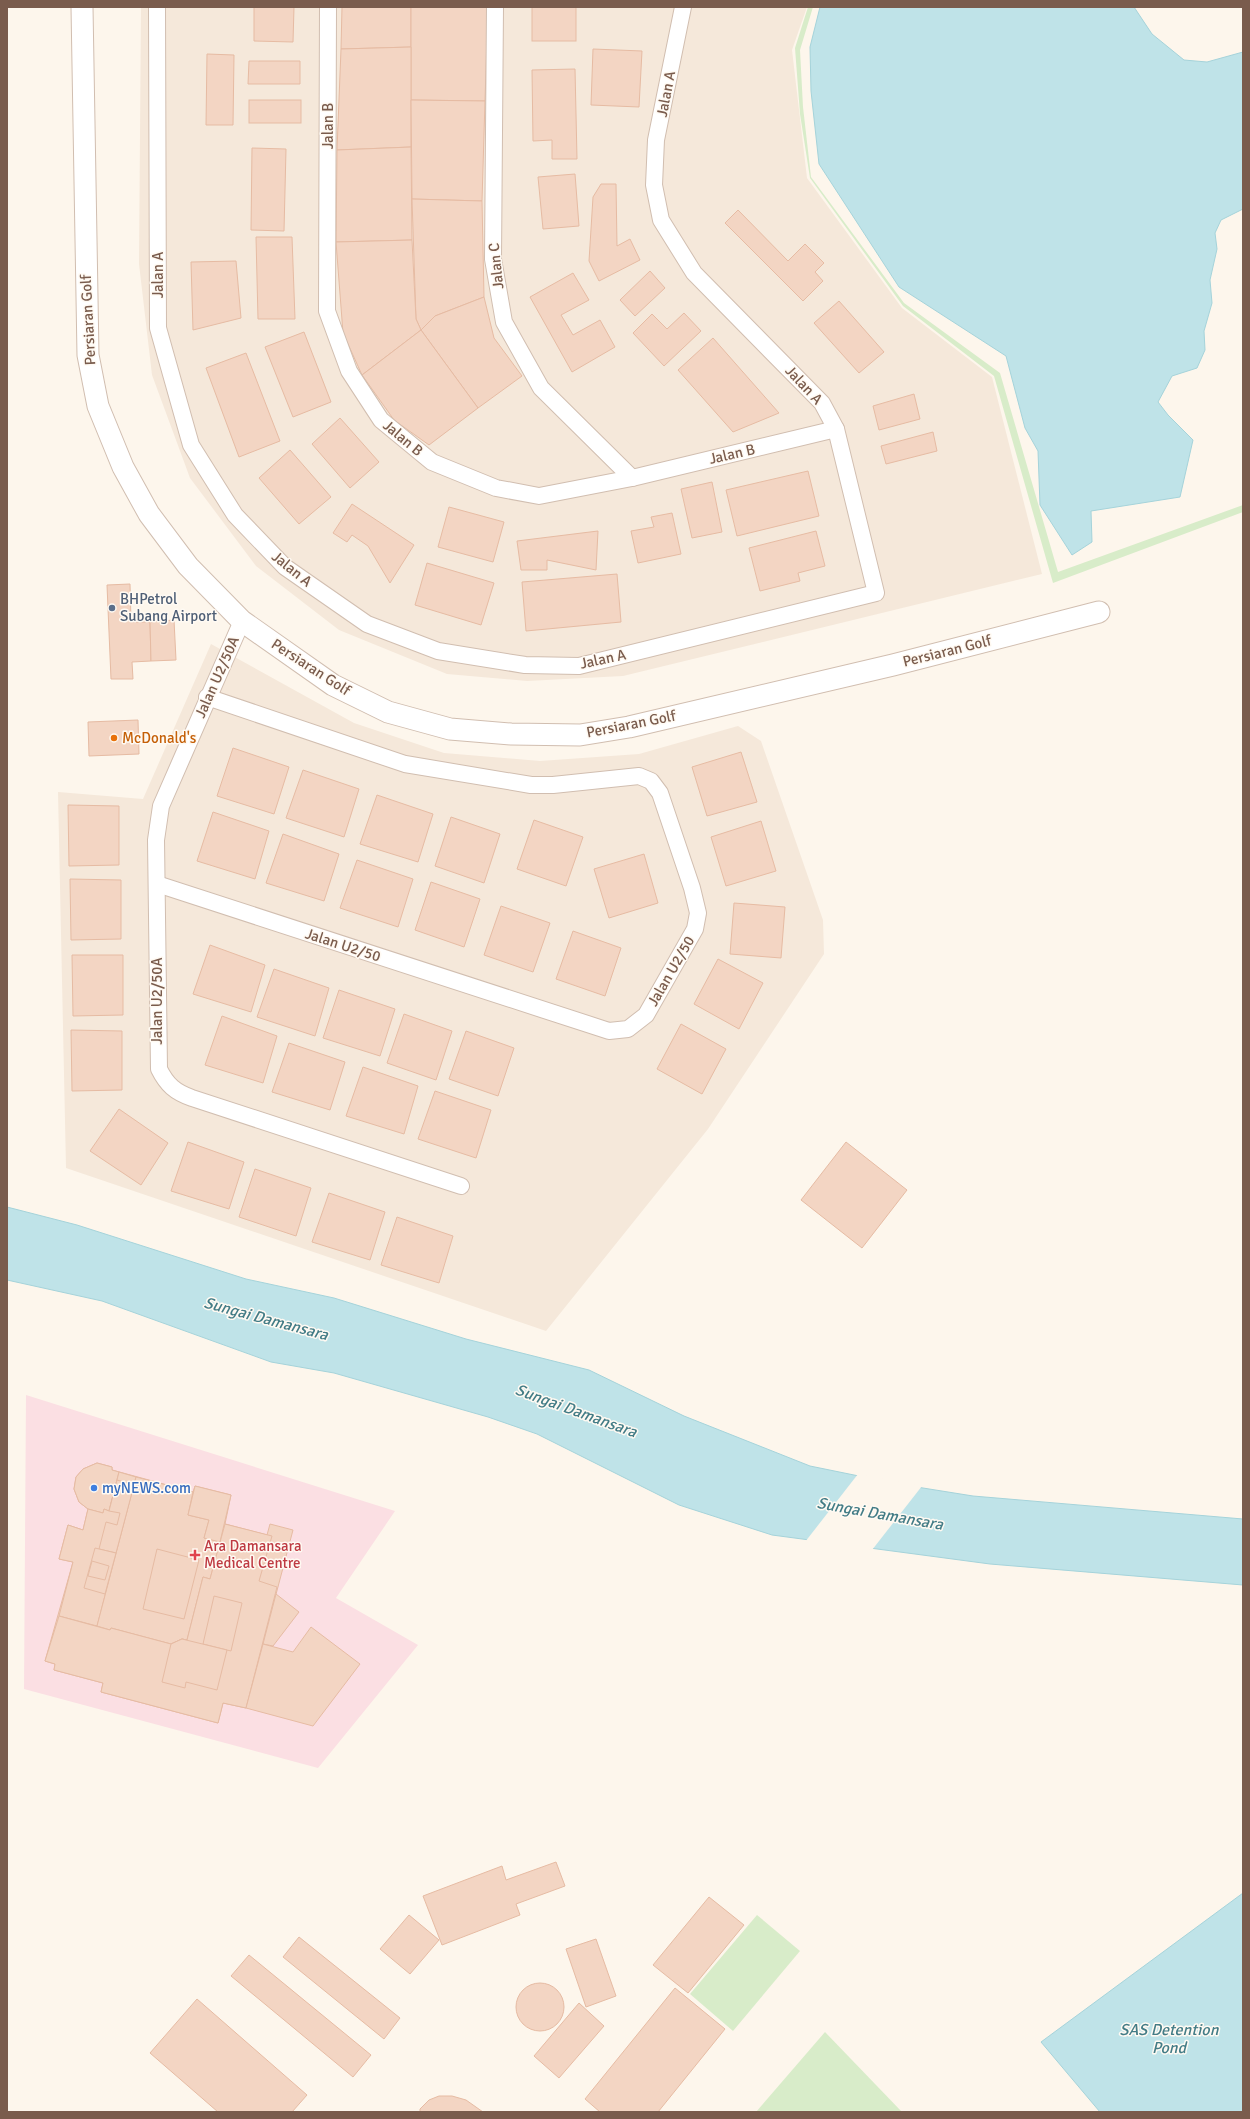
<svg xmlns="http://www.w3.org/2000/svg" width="1250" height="2119" viewBox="0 0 1250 2119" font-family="Signika,sans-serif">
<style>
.residential{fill:#f5e8da}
.medical{fill:#fbdfe3}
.green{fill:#d8ecc9}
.water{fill:#bfe3e8;stroke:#a5d3da}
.pier{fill:#fdf6ec}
.building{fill:#f3d5c3;stroke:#e6bba3}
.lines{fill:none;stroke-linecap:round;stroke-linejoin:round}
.minor-casing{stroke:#d1beb0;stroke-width:18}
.tertiary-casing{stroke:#d1beb0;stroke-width:23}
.minor{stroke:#fff;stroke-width:16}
.tertiary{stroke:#fff;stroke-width:21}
.service-dot{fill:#5c6f8a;stroke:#fffaf3;stroke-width:1.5}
.food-dot{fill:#e8710a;stroke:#fffaf3;stroke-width:1.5}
.shop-dot{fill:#3f7fe0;stroke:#fffaf3;stroke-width:1.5}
.health-dot{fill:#e0444e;stroke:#fffaf3;stroke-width:1.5}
.labels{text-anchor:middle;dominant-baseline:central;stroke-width:3;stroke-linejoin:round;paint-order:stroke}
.street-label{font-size:15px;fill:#7a5c4d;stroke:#fffaf3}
.service-label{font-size:15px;fill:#4e5e75;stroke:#fffaf3;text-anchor:start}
.food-label{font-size:15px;fill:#c56008;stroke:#fffaf3;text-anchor:start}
.shop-label{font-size:15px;fill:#366cbe;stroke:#fffaf3;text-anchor:start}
.health-label{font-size:15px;fill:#be3a42;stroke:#fffaf3;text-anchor:start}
.water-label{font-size:16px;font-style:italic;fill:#437c86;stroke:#fffaf3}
</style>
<rect width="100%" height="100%" fill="#fdf6ec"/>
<g class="residential">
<polygon points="141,7 807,7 792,50 807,178 902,308 992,377 1042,574 623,676 527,681 447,674 339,630 256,566 190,478 152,375 139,264"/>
<polygon points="211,644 354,723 444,753 540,761 639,754 738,726 761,741 823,920 824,954 708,1129 546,1331 66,1168 58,792 143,799"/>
</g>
<polygon class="medical" points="26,1395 395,1511 336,1598 418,1645 318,1768 24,1689"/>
<g class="green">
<polygon points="808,7 813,7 800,50 803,107 811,177 904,303 1000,373 1058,572 1243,505 1243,512 1053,583 994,376 903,306 810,178 800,114 795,48"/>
<polygon points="757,1915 800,1951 733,2031 690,1994"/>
<polygon points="825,2032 902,2112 756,2112"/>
</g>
<g class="water">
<polygon points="820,7 1134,7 1152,34 1184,60 1207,62 1243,52 1243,209 1221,220 1215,233 1217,249 1210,280 1212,303 1204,331 1205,350 1197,368 1172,376 1158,402 1168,415 1193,440 1180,497 1091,511 1092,542 1072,555 1040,505 1038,451 1025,428 1006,356 899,287 819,164 811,91 810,47"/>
<polygon points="7,1207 77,1225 246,1279 334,1298 466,1339 589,1370 684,1416 810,1466 898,1484 973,1496 1243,1519 1243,1585 990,1564 772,1535 679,1505 537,1434 488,1417 334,1373 271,1362 102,1301 7,1280"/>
<polygon points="1243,1893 1243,2112 1100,2112 1041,2042"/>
</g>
<polygon class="pier" points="858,1474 922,1486 872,1550 805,1542"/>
<g class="building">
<polygon points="254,7 294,7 293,42 254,41"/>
<polygon points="342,7 411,7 411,47 341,49"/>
<polygon points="411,7 488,7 485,101 411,100"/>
<rect x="532" y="7" width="44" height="34"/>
<polygon points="411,47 411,147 337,150 341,49"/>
<polygon points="593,49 642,51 639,107 591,105"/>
<polygon points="207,54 234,55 233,125 206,125"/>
<polygon points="249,61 300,61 300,84 248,84"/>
<polygon points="575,69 577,159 552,159 552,140 533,141 532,70"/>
<rect x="249" y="100" width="52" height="23"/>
<polygon points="411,100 485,101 482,201 412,199"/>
<polygon points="411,147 412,240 336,242 337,150"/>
<polygon points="252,148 286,149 284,231 251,230"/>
<polygon points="575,174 579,226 543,229 538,177"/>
<polygon points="601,184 616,184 617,246 630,239 640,260 599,281 589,261 593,197"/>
<polygon points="412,199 482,201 484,297 435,316 421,330 416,319"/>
<polygon points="738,210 788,261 805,244 824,263 815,272 823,281 803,301 725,223"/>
<polygon points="256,237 292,237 295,319 258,319"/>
<polygon points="412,240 416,319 421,330 362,375 343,333 336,242"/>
<polygon points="236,261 241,318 193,330 191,262"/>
<polygon points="650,271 665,288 635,316 620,300"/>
<polygon points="573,273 589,300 561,315 573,335 600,320 615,347 572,372 530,297"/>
<polygon points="484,297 494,338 522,376 478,408 421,330 435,316"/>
<polygon points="839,301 884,352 859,373 814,323"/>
<polygon points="684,313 701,331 664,366 633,333 652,314 667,329"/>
<polygon points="421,330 478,408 429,445 394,420 362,375"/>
<polygon points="304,332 331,402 293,417 265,347"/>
<polygon points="713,338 779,413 733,432 678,370"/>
<polygon points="246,353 280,441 239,457 206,368"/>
<polygon points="914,394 920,419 879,430 873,406"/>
<polygon points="340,418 379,462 350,488 312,444"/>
<polygon points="933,432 937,451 886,464 881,446"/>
<polygon points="290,450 331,497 299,524 259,478"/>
<polygon points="808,471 819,516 737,536 726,490"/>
<polygon points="712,482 722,532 692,538 681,489"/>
<polygon points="352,504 414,545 390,583 368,546 352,535 347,542 333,533"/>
<polygon points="449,507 504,522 493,562 438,547"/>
<polygon points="672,513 681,554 638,563 631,531 654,527 651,517"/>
<polygon points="598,531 596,570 547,560 547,570 521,570 517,541"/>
<polygon points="816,531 825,566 798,573 800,581 760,591 749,548"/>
<polygon points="427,563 494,583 481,625 415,605"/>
<polygon points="617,574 621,622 526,631 522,582"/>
<polygon points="130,584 131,622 150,622 151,661 132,662 133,679 111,679 107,585"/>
<polygon points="174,620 176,660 151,661 150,622"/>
<polygon points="138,720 139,754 89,756 88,722"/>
<polygon points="233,748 289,767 274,814 217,796"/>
<polygon points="741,752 757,802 707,816 692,767"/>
<polygon points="303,770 359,789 344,837 286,818"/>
<polygon points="377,795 433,814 418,862 360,844"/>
<polygon points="68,805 119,806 119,865 69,866"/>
<polygon points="213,812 269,831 255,879 197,861"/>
<polygon points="451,817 500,834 484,883 435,866"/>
<polygon points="534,820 583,837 566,886 517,869"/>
<polygon points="761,821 776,871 726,886 711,837"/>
<polygon points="283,834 339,854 324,901 266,883"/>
<polygon points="644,854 658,903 609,918 594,869"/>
<polygon points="357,860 413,879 398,927 340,908"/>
<polygon points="70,879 121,880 121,939 71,940"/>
<polygon points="431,882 480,899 464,947 415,930"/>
<polygon points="734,903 785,907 781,958 730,954"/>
<polygon points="501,906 550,923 533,972 484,955"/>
<polygon points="573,931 621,948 605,996 556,979"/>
<polygon points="210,945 265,965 251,1012 193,994"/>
<polygon points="72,955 123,955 123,1015 73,1016"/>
<polygon points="718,959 763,983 739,1029 694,1004"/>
<polygon points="274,969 329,988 315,1036 257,1017"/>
<polygon points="339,990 395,1009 380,1056 323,1038"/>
<polygon points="404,1014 452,1031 436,1080 387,1063"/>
<polygon points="222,1016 277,1036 263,1083 205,1065"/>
<polygon points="681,1024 726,1049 702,1094 657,1069"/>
<polygon points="71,1030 122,1031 122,1090 72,1091"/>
<polygon points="466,1031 514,1048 498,1096 449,1079"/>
<polygon points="289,1043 345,1062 330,1110 272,1092"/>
<polygon points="363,1067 418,1086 404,1134 346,1116"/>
<polygon points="435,1091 491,1110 476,1158 418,1139"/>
<polygon points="119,1109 168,1143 141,1185 90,1151"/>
<polygon points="188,1142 244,1162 229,1209 171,1191"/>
<polygon points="846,1142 907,1190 862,1248 801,1200"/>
<polygon points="255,1169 311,1188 296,1236 239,1217"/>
<polygon points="329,1193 385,1212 370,1260 312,1242"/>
<polygon points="397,1217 453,1236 439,1283 381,1265"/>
<polygon points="97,1463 112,1467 112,1470 193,1492 195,1486 231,1495 225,1524 267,1535 270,1524 293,1530 246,1708 223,1703 218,1723 101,1692 103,1683 54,1670 55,1664 45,1661 73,1562 59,1559 68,1525 83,1530 88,1509 79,1502 74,1489 76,1477 83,1469"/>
<polygon points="97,1463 112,1467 112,1470 119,1472 109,1511 104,1509 103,1513 88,1509 79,1502 74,1489 76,1477 83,1469"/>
<polygon points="119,1472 136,1477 97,1626 59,1616 73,1562 59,1559 68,1525 83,1530 88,1509 103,1513 104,1509 109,1511"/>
<polygon points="136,1477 193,1492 188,1515 209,1520 204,1538 220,1542 210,1579 203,1577 187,1640 182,1639 171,1644 111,1628 110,1630 97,1626"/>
<polygon points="117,1480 134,1485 116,1553 99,1549 106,1522 117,1525 120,1513 109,1511"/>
<polygon points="195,1486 231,1495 220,1542 204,1538 209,1520 188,1515"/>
<polygon points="225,1524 272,1536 259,1581 277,1587 246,1708 223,1703 218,1723 101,1692 103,1683 54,1670 55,1664 45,1661 59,1616 110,1630 111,1628 171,1644 182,1639 187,1640 203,1577 210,1579"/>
<polygon points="95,1548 116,1553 105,1594 84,1588"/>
<polygon points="157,1549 199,1560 184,1619 143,1609"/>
<polygon points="92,1561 109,1566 105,1580 88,1576"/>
<polygon points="276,1594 299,1612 273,1646 263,1644"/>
<polygon points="214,1596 242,1603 231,1651 203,1644"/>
<polygon points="311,1627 360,1664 313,1726 246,1708 263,1644 293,1652"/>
<polygon points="182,1639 227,1650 217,1690 186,1682 185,1688 162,1682 171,1644"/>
<polygon points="556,1862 565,1886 516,1904 520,1915 442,1945 423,1896 502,1866 506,1880"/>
<polygon points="709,1897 744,1925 688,1993 653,1965"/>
<polygon points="409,1915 439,1940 410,1974 380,1949"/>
<polygon points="299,1937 400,2018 384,2039 283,1957"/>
<polygon points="596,1939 616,1996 586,2007 566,1949"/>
<polygon points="249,1955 371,2055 353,2077 231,1976"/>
<circle cx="540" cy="2007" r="24"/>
<polygon points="675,1988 725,2029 658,2112 600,2112 585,2099"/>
<polygon points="197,1999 307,2095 292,2112 218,2112 150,2053"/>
<polygon points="579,2003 604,2026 559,2078 534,2056"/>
<polygon points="439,2096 452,2096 466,2100 483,2112 420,2112 420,2109 429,2100"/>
</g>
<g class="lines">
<defs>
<g id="minor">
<polyline points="157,7 158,328 191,445 235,515 285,567 367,624 438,651 525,665 579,666 876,593 836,429 822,403 694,273 661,220 654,185 656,140 683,7"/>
<polyline points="328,7 327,311 349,371 381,420 432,462 496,488 539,496 632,478 836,429"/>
<polyline points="495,7 493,259 504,322 541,388 632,478"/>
<path d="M242,621L161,806L156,840L159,1069C167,1085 175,1092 192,1098L461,1186"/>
<polyline points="157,884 609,1031 628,1029 646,1015 695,929 698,913 692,888 660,793 651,781 639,776 553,785 531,785 405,764 207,697"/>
</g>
<polyline id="tertiary" points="82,7 88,355 98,406 123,467 149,514 188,566 242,621 333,685 388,712 450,729 511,734 580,735 629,727 893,665 1099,612"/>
</defs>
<use href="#minor" class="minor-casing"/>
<use href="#tertiary" class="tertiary-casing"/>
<use href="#minor" class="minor"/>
<use href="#tertiary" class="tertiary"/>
</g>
<circle class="service-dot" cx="112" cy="608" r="4"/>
<circle class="food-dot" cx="114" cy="738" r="4"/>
<circle class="shop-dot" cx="94" cy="1488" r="4"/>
<path class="health-dot" d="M193 1549h4v4h4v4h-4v4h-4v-4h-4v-4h4z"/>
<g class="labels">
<g class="street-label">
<text transform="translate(666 94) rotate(-79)">Jalan A</text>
<text transform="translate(328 126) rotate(-90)">Jalan B</text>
<text transform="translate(496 266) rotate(-96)">Jalan C</text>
<text transform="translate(158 275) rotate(-90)">Jalan A</text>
<text transform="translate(88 320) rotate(-93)">Persiaran Golf</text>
<text transform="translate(804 385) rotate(47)">Jalan A</text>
<text transform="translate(403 438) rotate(40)">Jalan B</text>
<text transform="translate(732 454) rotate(-13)">Jalan B</text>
<text transform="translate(292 569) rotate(39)">Jalan A</text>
<text transform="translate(947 651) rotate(-14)">Persiaran Golf</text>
<text transform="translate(603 659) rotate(-12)">Jalan A</text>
<text transform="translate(311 667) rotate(33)">Persiaran Golf</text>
<text transform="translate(217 677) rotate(-66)">Jalan U2/50A</text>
<text transform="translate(631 724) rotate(-11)">Persiaran Golf</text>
<text transform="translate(343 945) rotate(18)">Jalan U2/50</text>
<text transform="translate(671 971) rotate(-60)">Jalan U2/50</text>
<text transform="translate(157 1001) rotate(-90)">Jalan U2/50A</text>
</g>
<g class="service-label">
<text x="120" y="599">BHPetrol<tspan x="120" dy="17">Subang Airport</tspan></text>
</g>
<g class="food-label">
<text x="122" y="738">McDonald's</text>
</g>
<g class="shop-label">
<text x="102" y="1488">myNEWS.com</text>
</g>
<g class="health-label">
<text x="204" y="1546">Ara Damansara<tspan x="204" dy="17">Medical Centre</tspan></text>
</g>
<g class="water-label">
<text transform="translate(266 1319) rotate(15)">Sungai Damansara</text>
<text transform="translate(576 1411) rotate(20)">Sungai Damansara</text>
<text transform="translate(880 1514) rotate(10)">Sungai Damansara</text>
<text x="1169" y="2030">SAS Detention<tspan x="1169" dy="18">Pond</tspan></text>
</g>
</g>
<rect width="1250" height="2119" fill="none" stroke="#7a5c4d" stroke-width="16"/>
</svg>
